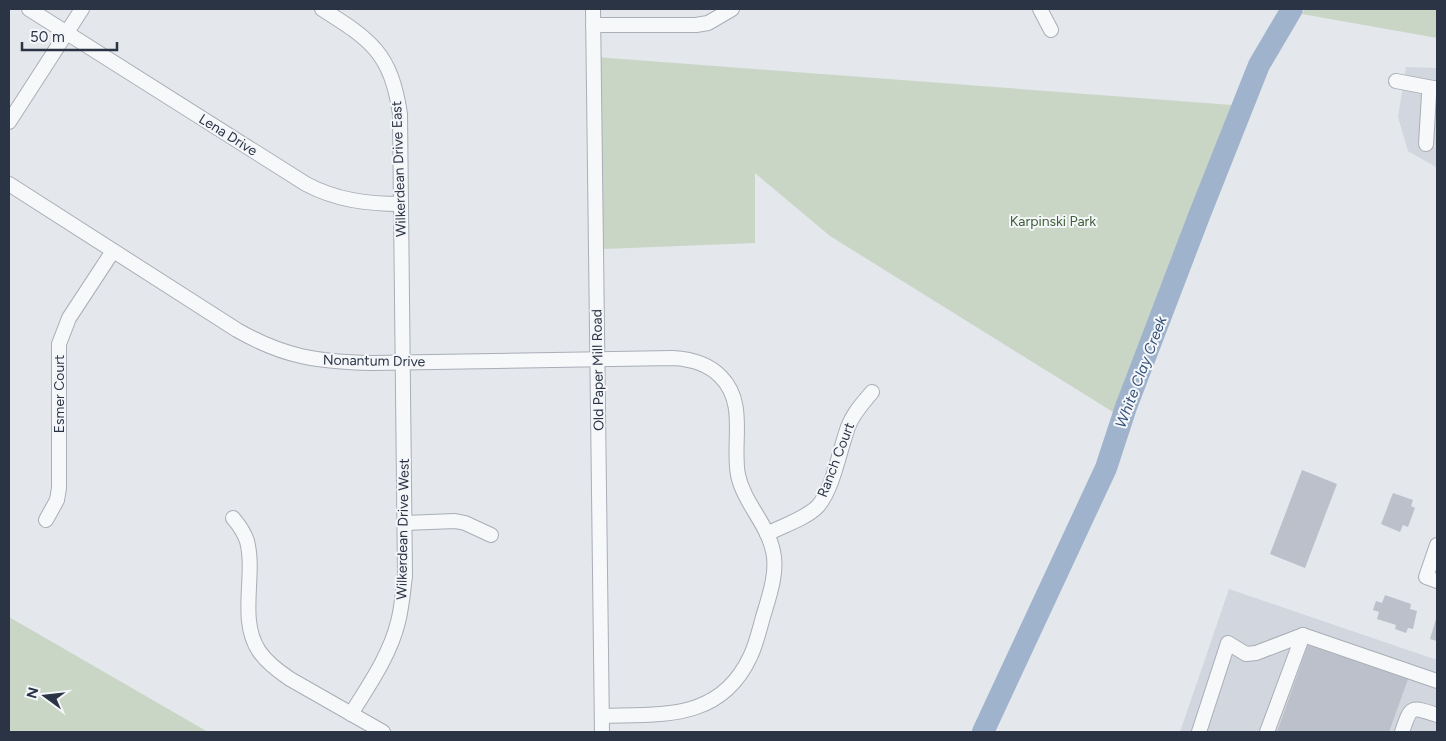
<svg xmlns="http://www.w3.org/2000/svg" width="1446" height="741" viewBox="0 0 1446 741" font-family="Figtree,sans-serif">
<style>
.built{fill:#d2d6de}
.green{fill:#c9d6c5}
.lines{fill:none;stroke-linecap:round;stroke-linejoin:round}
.river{stroke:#9fb4cc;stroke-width:22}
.building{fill:#bbc0ca}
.minor-casing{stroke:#a9aeb7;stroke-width:16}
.minor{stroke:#f7f8fa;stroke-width:14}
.labels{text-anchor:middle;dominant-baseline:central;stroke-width:4;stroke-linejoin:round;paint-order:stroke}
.street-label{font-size:14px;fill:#2b3445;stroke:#f4f6f9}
.park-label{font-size:14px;fill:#3f6138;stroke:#f4f6f9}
.water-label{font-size:15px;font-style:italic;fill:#34527a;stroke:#f4f6f9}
</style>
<rect width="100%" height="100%" fill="#e4e7ec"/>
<g class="built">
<polygon points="1406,67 1437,68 1437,172 1436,167 1408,151 1398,117"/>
<polygon points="1229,589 1437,660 1437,732 1180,732"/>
</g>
<g class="green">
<polygon points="1305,9 1437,9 1437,38 1302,14"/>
<path d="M596,57L1232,105C1212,164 1195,226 1170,284C1162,304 1149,321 1140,341C1131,364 1125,391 1113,412L830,236L755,173V243L604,249Z"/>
<polygon points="9,617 208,732 9,732"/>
</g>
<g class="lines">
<polyline class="river" points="983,732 1106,468 1126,407 1199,216 1259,65 1292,9"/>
</g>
<g class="building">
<polygon points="1302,470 1337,484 1305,568 1270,554"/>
<polygon points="1393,493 1413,500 1411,506 1415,508 1408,527 1403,525 1400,532 1381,524"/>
<polygon points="1385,595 1411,604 1410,609 1417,611 1413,629 1408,628 1406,633 1395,629 1396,625 1377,619 1379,612 1373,610 1376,601 1382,603"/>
<polygon points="1436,619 1437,619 1437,641 1430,639"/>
<polygon points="1308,645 1408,679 1389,732 1277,732"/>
</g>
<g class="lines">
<defs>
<g id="minor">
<path d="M29,9L306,184C336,200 367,204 401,204"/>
<path d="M322,9C371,40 391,53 400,114L405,576C403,591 402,607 398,622C390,655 369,685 351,714"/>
<polyline points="593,9 602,732"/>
<polyline points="1040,9 1051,30"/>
<polyline points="593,25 696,25 708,23 732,9"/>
<polyline points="1396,81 1433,88"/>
<polyline points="9,122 82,9"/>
<polyline points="1426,144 1429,95 1433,88 1437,88"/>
<path d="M9,184L237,330C284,357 318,362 372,363L673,358C691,359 708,363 721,377C747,403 732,443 738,475C744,503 767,523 773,551C778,572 769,597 763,617C759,631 756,645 750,657C720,721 662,714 602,716"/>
<path d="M233,518C239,525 244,532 247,541C256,576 238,619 259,651C267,663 278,671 290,679L383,732"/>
<polyline points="46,520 57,500 59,488 59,344 69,318 113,251"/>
<polyline points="405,523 455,521 465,523 491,535"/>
<path d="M767,534C782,526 807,518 818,506C833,489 840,449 848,427C853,413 863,403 872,392"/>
<polyline points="1437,545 1426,577 1437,581"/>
<polyline points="1199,732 1228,643 1246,654 1256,653 1303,635 1437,681"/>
<polyline points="1267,732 1303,635"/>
<path d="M1402,732C1411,706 1410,706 1437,715"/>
</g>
</defs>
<use href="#minor" class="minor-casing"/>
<use href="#minor" class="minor"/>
</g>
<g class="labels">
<g class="street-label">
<text transform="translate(228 135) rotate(32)">Lena Drive</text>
<text transform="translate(399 169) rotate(-92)">Wilkerdean Drive East</text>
<text transform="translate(374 361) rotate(1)">Nonantum Drive</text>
<text transform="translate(598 370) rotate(-91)">Old Paper Mill Road</text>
<text transform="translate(59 394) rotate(-90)">Esmer Court</text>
<text transform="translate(836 460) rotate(-69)">Ranch Court</text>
<text transform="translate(403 529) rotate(-89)">Wilkerdean Drive West</text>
</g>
<g class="park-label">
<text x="1053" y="221">Karpinski Park</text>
</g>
<g class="water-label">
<text transform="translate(1141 372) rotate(-69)">White Clay Creek</text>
</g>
</g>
<rect width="1446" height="741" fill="none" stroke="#2b3445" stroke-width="20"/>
<g transform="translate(45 696) rotate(285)" stroke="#f4f6f9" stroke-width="4" paint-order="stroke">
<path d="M0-4L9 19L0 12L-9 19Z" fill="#2b3445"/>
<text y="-8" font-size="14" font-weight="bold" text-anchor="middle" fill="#2b3445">N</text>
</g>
<path d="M22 42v8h95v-8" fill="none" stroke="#2b3445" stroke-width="2.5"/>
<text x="30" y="42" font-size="15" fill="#2b3445" stroke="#f4f6f9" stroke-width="4" paint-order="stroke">50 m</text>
</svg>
